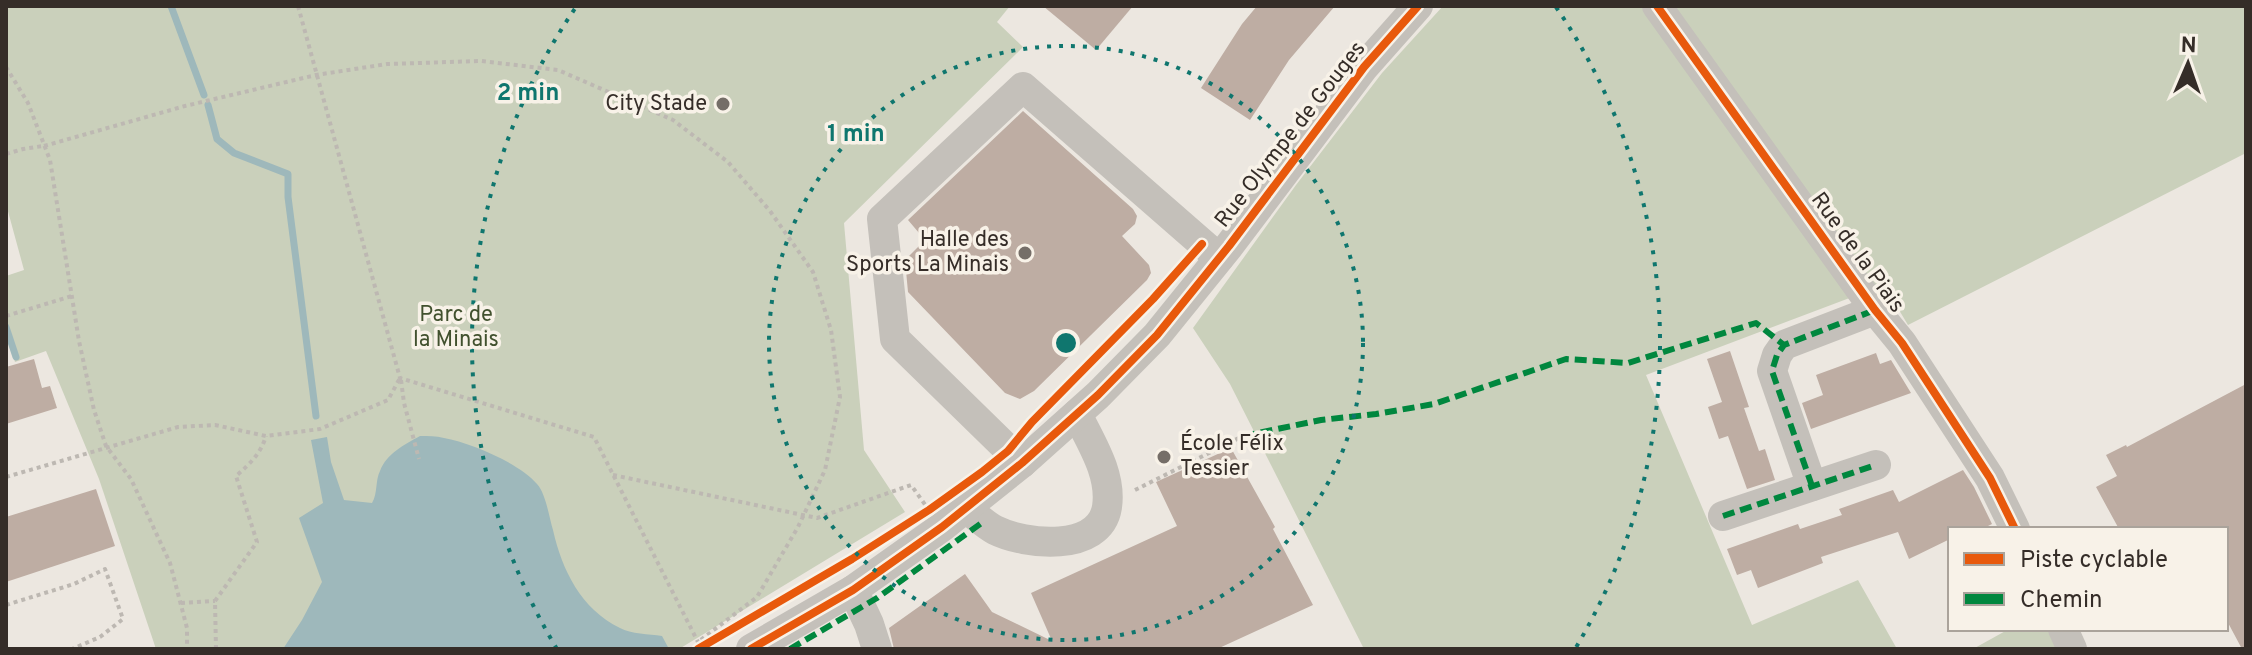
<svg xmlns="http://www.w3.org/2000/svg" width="2252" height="655" viewBox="0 0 2252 655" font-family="Overpass,sans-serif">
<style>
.green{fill:#cad0bb}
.water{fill:#9eb8bb}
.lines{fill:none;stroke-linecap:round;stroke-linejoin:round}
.stream{stroke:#9eb8bb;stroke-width:7}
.building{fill:#beada3}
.path{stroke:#bdb8b2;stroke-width:4;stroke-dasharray:4 4;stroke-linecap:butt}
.minor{stroke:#c4c0ba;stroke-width:30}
.quiet{stroke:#00873e;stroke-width:6;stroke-dasharray:12 6;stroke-linecap:butt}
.cycleway-casing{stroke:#f8f2e8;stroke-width:13}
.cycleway{stroke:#e8590c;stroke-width:8}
.ring{fill:none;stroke:#0f766e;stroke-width:4;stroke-dasharray:4 8}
.poi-dot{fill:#756e68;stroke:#f8f2e8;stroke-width:3}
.labels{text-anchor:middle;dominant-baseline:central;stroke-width:7;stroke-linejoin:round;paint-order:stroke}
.poi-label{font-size:22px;fill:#352d28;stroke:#f8f2e8;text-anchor:end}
.street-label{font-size:22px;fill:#352d28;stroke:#f8f2e8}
.park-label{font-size:22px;fill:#41512e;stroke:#f8f2e8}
.centre{fill:#0f766e;stroke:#f8f2e8;stroke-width:4}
.ring-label{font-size:24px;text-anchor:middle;font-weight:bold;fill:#0f766e;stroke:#f8f2e8;stroke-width:7;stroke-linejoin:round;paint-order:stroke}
</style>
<rect width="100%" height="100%" fill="#ece7e0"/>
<g class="green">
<polygon points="6,6 1010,6 997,22 1023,47 844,223 864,450 905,512 679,649 156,649 99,479 46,351 15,362 6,336 6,276 24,270 6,204"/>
<polygon points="1443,6 2246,6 2246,153 1908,325 1884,285 1646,375 1752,625 1858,580 1897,649 1364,649 1230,384 1193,328 1296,185 1382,73"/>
<polygon points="2009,629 2074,629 2084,649 1973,649"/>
</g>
<path class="water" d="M420,436C428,436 436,436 444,438C471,443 519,463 537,484C546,494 549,517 553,530C562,570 581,609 620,628C631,634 649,634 662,636L669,649H283L302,620L322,582L299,518L323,503L311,440L327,437L331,462L344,500L372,503C378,493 375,481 380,471C387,453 404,445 420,436Z"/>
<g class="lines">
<g class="stream">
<polyline points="171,6 204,95"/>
<polyline points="208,105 217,139 234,153 288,174 288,197 316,416"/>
<polyline points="6,327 16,357"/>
</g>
</g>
<g class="building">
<polygon points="1043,6 1133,6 1096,50"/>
<polygon points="1257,6 1335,6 1289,60 1250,120 1201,88 1242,24"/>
<polygon points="1023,111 1133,209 1137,216 1135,224 1122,236 1149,265 1151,273 1147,280 1034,391 1020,399 1005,393 908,292 905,260 925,240 908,220"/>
<polygon points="1730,351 1749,407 1744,408 1759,451 1765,449 1775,480 1747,489 1728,436 1719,439 1708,407 1722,402 1707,359"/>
<polygon points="1876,353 1880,364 1891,360 1911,393 1811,429 1802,403 1823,395 1816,375"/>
<polygon points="34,359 42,388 50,386 57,408 6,424 6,367"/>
<polygon points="2246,384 2246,649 2242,649 2226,619 2226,529 2119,529 2096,487 2117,476 2106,455 2126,445 2127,447"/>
<polygon points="1231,448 1275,527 1273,529 1313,605 1217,649 894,649 889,628 965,574 992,612 1052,641 1031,593 1177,526 1156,482"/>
<polygon points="1963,470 1974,487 1992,524 1982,529 1950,529 1950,539 1909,559 1898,532 1821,557 1823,563 1758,588 1751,570 1737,575 1727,549 1798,524 1800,529 1842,515 1839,509 1893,490 1899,502"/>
<polygon points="96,489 115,546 6,582 6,517"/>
</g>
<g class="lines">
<g class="path">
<polyline points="298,6 400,378 594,437 701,648"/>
<polyline points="6,67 28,103 50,160 79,341 94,410 106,446 131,479 170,563 187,628 187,649"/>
<polyline points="44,146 185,106 316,75 387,64 481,61 558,70 673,120 728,162 770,211 813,272 831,330 840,397 825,470 798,527 757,597 698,642"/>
<polyline points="6,154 23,149 43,146"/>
<polyline points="6,316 72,296"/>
<polyline points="401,380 404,403 419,459"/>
<polyline points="613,475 817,518 911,485 926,506"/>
<polyline points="6,477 178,427 215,425 266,436 320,429 388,400 400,378"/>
<polyline points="1135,490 1243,436"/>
<polyline points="181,603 215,601"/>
<polyline points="6,605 74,584 105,569 123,619 100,637 72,649"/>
<path d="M216,649L215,601L257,542L236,476C250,464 261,453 266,436"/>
</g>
<g class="minor">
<polyline points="1657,6 1875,310 1902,343 1990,478 2015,529"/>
<polyline points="1022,463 895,339 882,219 1023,87 1219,258"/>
<polyline points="1812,486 1772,371 1777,355 1784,345 1875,310"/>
<path d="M966,508C975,515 985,525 995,530C1025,545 1100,553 1107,507C1112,474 1091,443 1077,414"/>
<polyline points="1723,516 1876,465"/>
<polyline points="853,590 869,624 877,649"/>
<polyline points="2063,629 2072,649"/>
<polyline points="751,649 853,590 942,527 1022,463 1098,395 1157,335 1229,246 1364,67 1418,6"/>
</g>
<g class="quiet">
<polyline points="1243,436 1321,420 1376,414 1434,404 1566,359 1628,363 1756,323 1784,345"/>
<polyline points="1812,486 1772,371 1777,355 1784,345 1875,310"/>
<polyline points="1723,516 1876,465"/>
<polyline points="790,649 877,598 983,522"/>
</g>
<defs>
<g id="cycleway">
<polyline points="1657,6 1875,310 1902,343 1990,478 2015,529"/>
<polyline points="698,649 852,559 929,510 982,472 1008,451 1032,422 1153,299 1202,244"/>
<polyline points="751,649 853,590 942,527 1022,463 1098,395 1157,335 1229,246 1364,67 1418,6"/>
</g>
</defs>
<use href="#cycleway" class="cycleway-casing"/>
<use href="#cycleway" class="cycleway"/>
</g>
<g class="ring">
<circle cx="1066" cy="343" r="297"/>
<path d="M557 649A594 594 0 0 1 576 7M1556 7A594 594 0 0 1 1575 649"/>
</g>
<g class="poi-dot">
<circle cx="723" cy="104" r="8"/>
<circle cx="1025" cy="253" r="8"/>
<circle cx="1164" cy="457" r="8"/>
</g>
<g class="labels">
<g class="poi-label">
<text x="707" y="104">City Stade</text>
<text x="1009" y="240">Halle des<tspan x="1009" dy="25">Sports La Minais</tspan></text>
<text x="1180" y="444" text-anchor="start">École Félix<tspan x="1180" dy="25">Tessier</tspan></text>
</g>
<g class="street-label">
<text transform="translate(1291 135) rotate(-52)">Rue Olympe de Gouges</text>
<text transform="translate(1857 253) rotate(54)">Rue de la Piais</text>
</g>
<g class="park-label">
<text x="456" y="315">Parc de<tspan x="456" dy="25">la Minais</tspan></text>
</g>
</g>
<circle cx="1066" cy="343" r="12" class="centre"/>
<g class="ring-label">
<text x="528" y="100">2 min</text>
<text x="856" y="141">1 min</text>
</g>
<rect width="2252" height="655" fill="none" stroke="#352d28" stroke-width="16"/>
<rect x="1948" y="527" width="280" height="104" fill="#f8f2e8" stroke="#aaa39b" stroke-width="2"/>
<rect x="1964" y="553" width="40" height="12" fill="#e8590c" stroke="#aaa39b" stroke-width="2"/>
<text x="2020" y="567" font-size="24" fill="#352d28">Piste cyclable</text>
<rect x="1964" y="593" width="40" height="12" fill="#00873e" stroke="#aaa39b" stroke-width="2"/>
<text x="2020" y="607" font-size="24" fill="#352d28">Chemin</text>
<g transform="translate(2188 64) rotate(2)" stroke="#f8f2e8" stroke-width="6" paint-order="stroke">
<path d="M0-6L14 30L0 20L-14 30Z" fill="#352d28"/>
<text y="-12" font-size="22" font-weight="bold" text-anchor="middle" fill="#352d28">N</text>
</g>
</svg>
